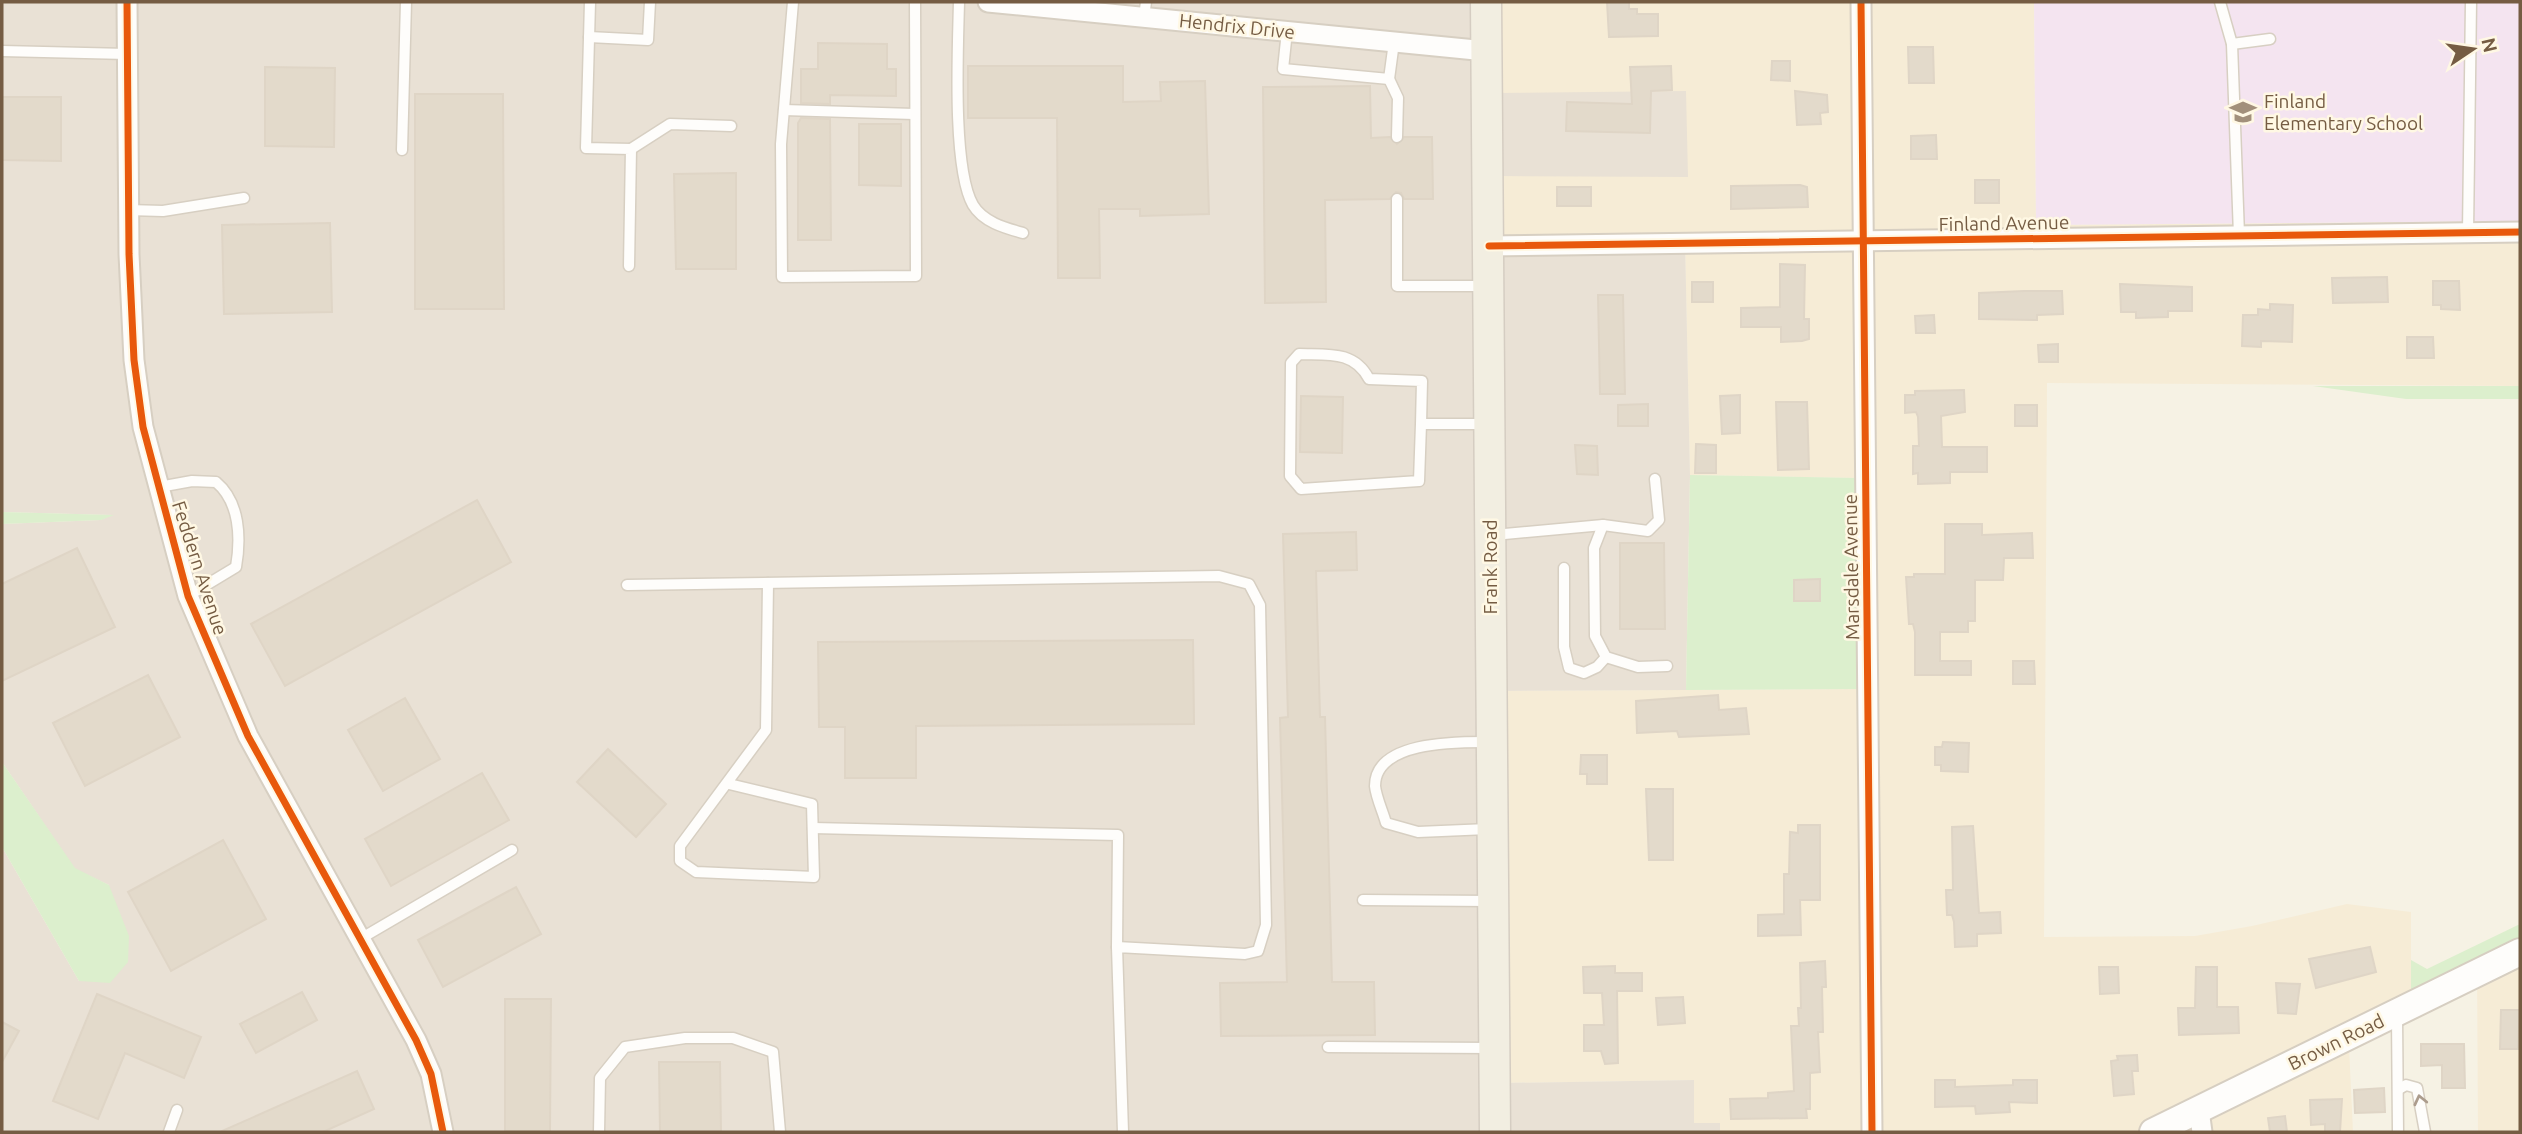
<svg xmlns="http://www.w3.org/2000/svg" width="2522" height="1134" viewBox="0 0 2522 1134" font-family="Ubuntu,sans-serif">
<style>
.residential{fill:#f6ecd6}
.industrial{fill:#e9e1d5}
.education{fill:#f4e4f0}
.green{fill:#dcefcd}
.building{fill:#e3dacb;stroke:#dfd5c6;stroke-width:2}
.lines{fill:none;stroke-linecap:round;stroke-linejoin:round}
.service-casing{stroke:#d7cfc2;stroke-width:13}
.minor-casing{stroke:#d7cfc2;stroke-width:23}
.secondary-casing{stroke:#d6cec1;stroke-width:30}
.primary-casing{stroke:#d5cdc2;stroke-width:33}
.service{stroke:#fefdfb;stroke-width:10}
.minor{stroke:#fefdfb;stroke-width:19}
.secondary{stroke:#fefdfb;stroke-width:26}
.primary{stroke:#f2eee1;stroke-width:30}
.cycleway-casing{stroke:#fff8e4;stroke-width:11}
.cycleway{stroke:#e8590c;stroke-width:7}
.oneway{stroke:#ac9c8d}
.labels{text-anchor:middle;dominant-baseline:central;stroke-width:5;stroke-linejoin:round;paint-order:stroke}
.street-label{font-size:19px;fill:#755c43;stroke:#fff8e4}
.poi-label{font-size:19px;fill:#755c43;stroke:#fff8e4;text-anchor:start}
</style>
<rect width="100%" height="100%" fill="#f6f2e4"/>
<g class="residential">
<polygon points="1489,2 2034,2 2036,225 2520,221 2520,386 2047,383 2044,937 2195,936 2252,926 2347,904 2411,912 2411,1017 2349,1046 2353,1132 1720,1132 1720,1123 1694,1124 1694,1080 1500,1083 1493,691 1860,689 1858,478 1690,475 1685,240 1498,241"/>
<polygon points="2520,939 2520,1132 2478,1132 2477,962"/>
</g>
<polygon class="industrial" points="2,2 1489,2 1490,93 1686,91 1688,177 1498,176 1498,241 1685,239 1690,475 1686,690 1494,691 1500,1083 1694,1080 1694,1123 1720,1123 1720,1132 2,1132 2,847 79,981 109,885 75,869 2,762 2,524 100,520 112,515 2,512"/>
<polygon class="education" points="2034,2 2520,2 2520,221 2036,225"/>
<g class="green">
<polygon points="2313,386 2520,386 2520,399 2406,399"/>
<polygon points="1690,475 1858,478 1860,689 1686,690"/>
<polygon points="2,512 114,515 101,520 2,524"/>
<polygon points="2,762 75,868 109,885 129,936 128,962 110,983 79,981 2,847"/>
<polygon points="2520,924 2520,939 2411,993 2411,960 2427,969"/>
</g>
<g class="building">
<polygon points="1607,2 1629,2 1629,9 1637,9 1637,14 1658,14 1658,36 1609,37"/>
<polygon points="818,43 887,44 887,69 896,69 896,96 830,95 830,104 801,103 801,69 818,69"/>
<polygon points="1908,47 1933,47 1934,83 1909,83"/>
<polygon points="1772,61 1790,61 1790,81 1771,80"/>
<polygon points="968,66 1123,66 1123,102 1161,101 1160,82 1205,81 1209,214 1140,216 1140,209 1099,209 1100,278 1058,278 1057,118 968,118"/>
<polygon points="1671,66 1672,90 1651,91 1650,133 1566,131 1567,102 1632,104 1630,67"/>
<polygon points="265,67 335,68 334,147 265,146"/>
<polygon points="1370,86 1371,138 1390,137 1397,144 1404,137 1432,137 1433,199 1404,199 1401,193 1396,192 1390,199 1325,200 1326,302 1265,303 1263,87"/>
<polygon points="1795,91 1827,95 1828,112 1820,113 1821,124 1797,125"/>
<polygon points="415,94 503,94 504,309 415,309"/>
<polygon points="2,97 61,97 61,161 2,160"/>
<polygon points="801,118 830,119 831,240 798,240 798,123"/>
<polygon points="859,124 901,124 901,186 859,185"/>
<polygon points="1936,135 1937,159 1911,159 1911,136"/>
<polygon points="736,173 736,269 676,269 674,174"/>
<rect x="1975" y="180" width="24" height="23"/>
<polygon points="1800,185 1807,187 1808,207 1731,209 1731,186"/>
<rect x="1557" y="187" width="34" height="19"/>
<polygon points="330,223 332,312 224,314 222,225"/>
<polygon points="1780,264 1805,265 1804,319 1809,319 1809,339 1802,341 1781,342 1781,327 1741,327 1741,308 1780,307"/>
<polygon points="2387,277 2388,302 2333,303 2332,278"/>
<polygon points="2433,281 2459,281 2460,310 2441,309 2441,305 2433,305"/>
<rect x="1692" y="282" width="21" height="20"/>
<polygon points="2120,284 2192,287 2192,311 2168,311 2168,317 2136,318 2136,312 2121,312"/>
<polygon points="2024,291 2062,291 2063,314 2037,315 2037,320 1979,319 1979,293"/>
<polygon points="1598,295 1623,295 1625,394 1600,394"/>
<polygon points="2270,304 2293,305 2292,342 2261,341 2261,347 2242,346 2243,315 2258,315 2258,309 2270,310"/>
<polygon points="1934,315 1935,333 1916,333 1915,316"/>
<polygon points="2407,337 2433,337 2434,358 2407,358"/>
<polygon points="2058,344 2058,362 2039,362 2038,345"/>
<polygon points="1964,390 1965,412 1941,416 1942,447 1987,447 1987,472 1950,472 1950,483 1918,484 1918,473 1913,474 1913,446 1919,446 1918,417 1916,412 1905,413 1905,395 1915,395 1915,391"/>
<polygon points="1740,395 1740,433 1722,434 1720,396"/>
<polygon points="1301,396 1343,397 1342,453 1300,452"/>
<polygon points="1776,402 1807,402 1809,469 1778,470"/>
<polygon points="1648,404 1648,426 1618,426 1618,405"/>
<rect x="2015" y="405" width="22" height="21"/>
<polygon points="1696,444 1716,445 1716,473 1695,473"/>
<polygon points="1575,445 1597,446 1598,475 1577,474"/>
<polygon points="477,500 511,562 285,686 251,624"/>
<polygon points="1945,524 1982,524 1982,535 2032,533 2033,558 2004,558 2003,580 1975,580 1975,621 1968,621 1968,632 1940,632 1940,661 1971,661 1971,675 1915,675 1915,632 1913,624 1909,624 1906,577 1914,577 1914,574 1945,574"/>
<polygon points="1356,532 1357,570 1316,571 1320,717 1325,717 1332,982 1374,982 1375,1035 1221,1036 1220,983 1287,982 1280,718 1288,717 1283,534"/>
<polygon points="1620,543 1664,543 1665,629 1620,629"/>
<polygon points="77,548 115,627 2,681 2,584"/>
<polygon points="1820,579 1820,601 1794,601 1794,580"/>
<polygon points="1193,640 1194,724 916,726 916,778 845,778 845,727 819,727 818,642"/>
<polygon points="2013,661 2034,661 2035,684 2013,684"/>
<polygon points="148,675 180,737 85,786 53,723"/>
<polygon points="1718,695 1719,710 1746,708 1749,734 1679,737 1677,731 1637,733 1636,701"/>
<polygon points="405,698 440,759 383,791 348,730"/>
<polygon points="1943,742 1969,743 1968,772 1941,771 1941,765 1935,765 1935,747 1942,747"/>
<polygon points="608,749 666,804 636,837 577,782"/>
<polygon points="1581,755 1607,755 1607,784 1587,784 1587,774 1580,774"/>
<polygon points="482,773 509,820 391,886 365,839"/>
<polygon points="1646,789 1673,789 1673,860 1649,860"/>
<polygon points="1798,825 1820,825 1820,900 1800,900 1801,935 1758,936 1758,915 1784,914 1784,874 1789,874 1790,832 1798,833"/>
<polygon points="1973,826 1979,913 2000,912 2001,933 1977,934 1977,946 1955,947 1954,922 1952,915 1947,915 1946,890 1953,890 1952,827"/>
<polygon points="223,840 266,919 171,971 128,892"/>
<polygon points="516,887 541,934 443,987 418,940"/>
<polygon points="2370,947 2376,972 2316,988 2309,959"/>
<polygon points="1825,961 1826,987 1822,987 1823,1032 1818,1032 1820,1072 1810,1073 1810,1109 1806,1109 1807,1118 1731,1119 1730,1099 1768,1098 1768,1093 1794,1091 1791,1026 1799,1026 1798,1008 1801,1008 1800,963"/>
<polygon points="1615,966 1615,973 1642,973 1642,991 1617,991 1618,1063 1605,1064 1601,1051 1584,1051 1584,1025 1604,1025 1602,993 1584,993 1583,967"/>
<polygon points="2099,967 2118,967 2119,993 2100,994"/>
<polygon points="2196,967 2217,967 2217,1007 2238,1007 2239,1033 2179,1035 2178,1008 2195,1008"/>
<polygon points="2276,983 2300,984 2296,1014 2278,1013"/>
<polygon points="302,992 317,1020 256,1053 240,1024"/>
<polygon points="97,994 201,1037 184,1078 125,1053 98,1119 53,1101"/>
<polygon points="1683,997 1685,1023 1658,1025 1656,998"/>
<polygon points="505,999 551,999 550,1131 505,1131"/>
<polygon points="2501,1010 2520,1010 2518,1049 2500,1049"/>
<polygon points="2,1022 19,1031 2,1062"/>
<polygon points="2421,1044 2464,1044 2465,1088 2442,1088 2442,1065 2421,1066"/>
<polygon points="2137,1055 2138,1071 2132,1071 2134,1094 2114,1096 2111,1061 2118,1060 2117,1056"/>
<polygon points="659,1062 720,1062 721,1132 660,1132"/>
<polygon points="357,1071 374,1109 323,1132 220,1132"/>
<polygon points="1935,1080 1955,1080 1955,1087 2013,1085 2013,1080 2037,1080 2037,1103 2009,1102 2010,1112 1976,1114 1975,1106 1935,1107"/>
<polygon points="2384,1088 2385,1112 2355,1113 2354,1090"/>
<polygon points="2342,1099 2340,1132 2325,1132 2325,1124 2311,1125 2310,1100"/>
<polygon points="2285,1116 2287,1132 2270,1132 2268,1118"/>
</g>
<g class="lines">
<defs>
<g id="service">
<polyline points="590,2 586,148 631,149 629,266"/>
<polyline points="793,2 781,144 782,277 916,276 915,2"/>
<path d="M959,2C958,47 952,168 973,205C983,222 1005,228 1023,233"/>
<polyline points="2220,2 2232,44 2239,235"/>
<polyline points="1144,17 1146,2"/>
<polyline points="1287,31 1283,69 1389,79 1394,42"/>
<polyline points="589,37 648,40 650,2"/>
<polyline points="2232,44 2270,39"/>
<polyline points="2,51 127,54"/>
<polyline points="1389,79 1398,98 1397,137"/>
<polyline points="784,110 914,114"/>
<polyline points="631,149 670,124 731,126"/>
<polyline points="402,150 406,2"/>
<polyline points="1397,199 1397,286 1485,286"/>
<polyline points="128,210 163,211 244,198"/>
<polyline points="2468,232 2471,2"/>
<path d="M1421,424L1419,481L1301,489L1290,476L1291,363L1299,354C1327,355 1354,350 1369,379L1422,381L1421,424H1486"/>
<path d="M159,487L192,481L216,482C240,502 241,538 236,567L188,596"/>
<polyline points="1603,525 1594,548 1595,636 1606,657 1638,667 1667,666"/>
<polyline points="1494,535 1603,525 1648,531 1659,520 1655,479"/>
<polyline points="1564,568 1564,647 1569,668 1584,673 1597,667 1606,657"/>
<polyline points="627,585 1219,576 1249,584 1260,605 1266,925 1258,951 1245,954 1117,947 1123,1132"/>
<path d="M1488,742C1456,742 1375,741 1375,786C1376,797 1383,812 1386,823L1418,832L1488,829"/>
<polyline points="729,784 812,804 814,877 696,872 680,861 680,846 766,730 768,583"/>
<polyline points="813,828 1118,835 1117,947"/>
<polyline points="1363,900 1489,901"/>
<polyline points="360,939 512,850"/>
<polyline points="2397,1016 2398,1132"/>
<polyline points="1328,1047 1490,1048"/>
<polyline points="2399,1089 2406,1085 2417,1088 2425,1132"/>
<polyline points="169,1132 177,1110"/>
<polyline points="599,1132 600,1078 625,1047 685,1038 733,1038 773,1052 780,1132"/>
</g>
<g id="minor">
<polyline points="127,2 129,254 134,360 143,427 188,596 248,736 416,1040 431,1074 443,1132"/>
<polyline points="988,2 1486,51"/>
<polyline points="1861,2 1872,1132"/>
<polyline points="1489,246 2520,232"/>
<polyline points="2199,1110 2202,1132"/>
</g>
<polyline id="secondary" points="2153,1132 2520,952"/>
<polyline id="primary" points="1486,2 1495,1132"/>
</defs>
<use href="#service" class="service-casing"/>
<use href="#minor" class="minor-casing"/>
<use href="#secondary" class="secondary-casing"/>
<use href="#primary" class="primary-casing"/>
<use href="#service" class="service"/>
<use href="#minor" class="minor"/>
<use href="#secondary" class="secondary"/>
<use href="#primary" class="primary"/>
<defs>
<g id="cycleway">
<polyline points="127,2 129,254 134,360 143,427 188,596 248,736 416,1040 431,1074 443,1132"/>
<polyline points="1861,2 1872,1132"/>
<polyline points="1489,246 2520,232"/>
</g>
</defs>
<use href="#cycleway" class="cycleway-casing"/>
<use href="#cycleway" class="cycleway"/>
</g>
<defs><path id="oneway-chevron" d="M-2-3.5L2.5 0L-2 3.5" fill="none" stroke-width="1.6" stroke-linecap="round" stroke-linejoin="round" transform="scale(1.75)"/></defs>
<use class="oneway" href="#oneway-chevron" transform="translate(2420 1100) rotate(-103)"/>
<defs>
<symbol id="school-bare" viewBox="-9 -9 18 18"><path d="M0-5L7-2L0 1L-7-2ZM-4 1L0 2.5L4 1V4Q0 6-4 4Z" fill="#a2907b" stroke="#fff8e4" stroke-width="2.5" paint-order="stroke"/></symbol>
</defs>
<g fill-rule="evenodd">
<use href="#school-bare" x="2224" y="93" width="38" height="38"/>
</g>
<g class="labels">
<g class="street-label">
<text transform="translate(1237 26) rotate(6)">Hendrix Drive</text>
<text transform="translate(2004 223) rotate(-1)">Finland Avenue</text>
<text transform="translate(1490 567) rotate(-90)">Frank Road</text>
<text transform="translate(1851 567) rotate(-91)">Marsdale Avenue</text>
<text transform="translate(200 568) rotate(72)">Feddern Avenue</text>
<text transform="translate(2336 1042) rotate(-26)">Brown Road</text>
</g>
<g class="poi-label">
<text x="2264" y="101">Finland<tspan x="2264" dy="22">Elementary School</tspan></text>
</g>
</g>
<rect width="2522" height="1134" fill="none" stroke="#755c43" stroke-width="7"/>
<g transform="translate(2473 49) rotate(77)" stroke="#fff8e4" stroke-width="5" paint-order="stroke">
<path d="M0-5L12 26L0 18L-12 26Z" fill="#755c43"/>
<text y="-10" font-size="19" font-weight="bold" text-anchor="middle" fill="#755c43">N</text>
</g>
</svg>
